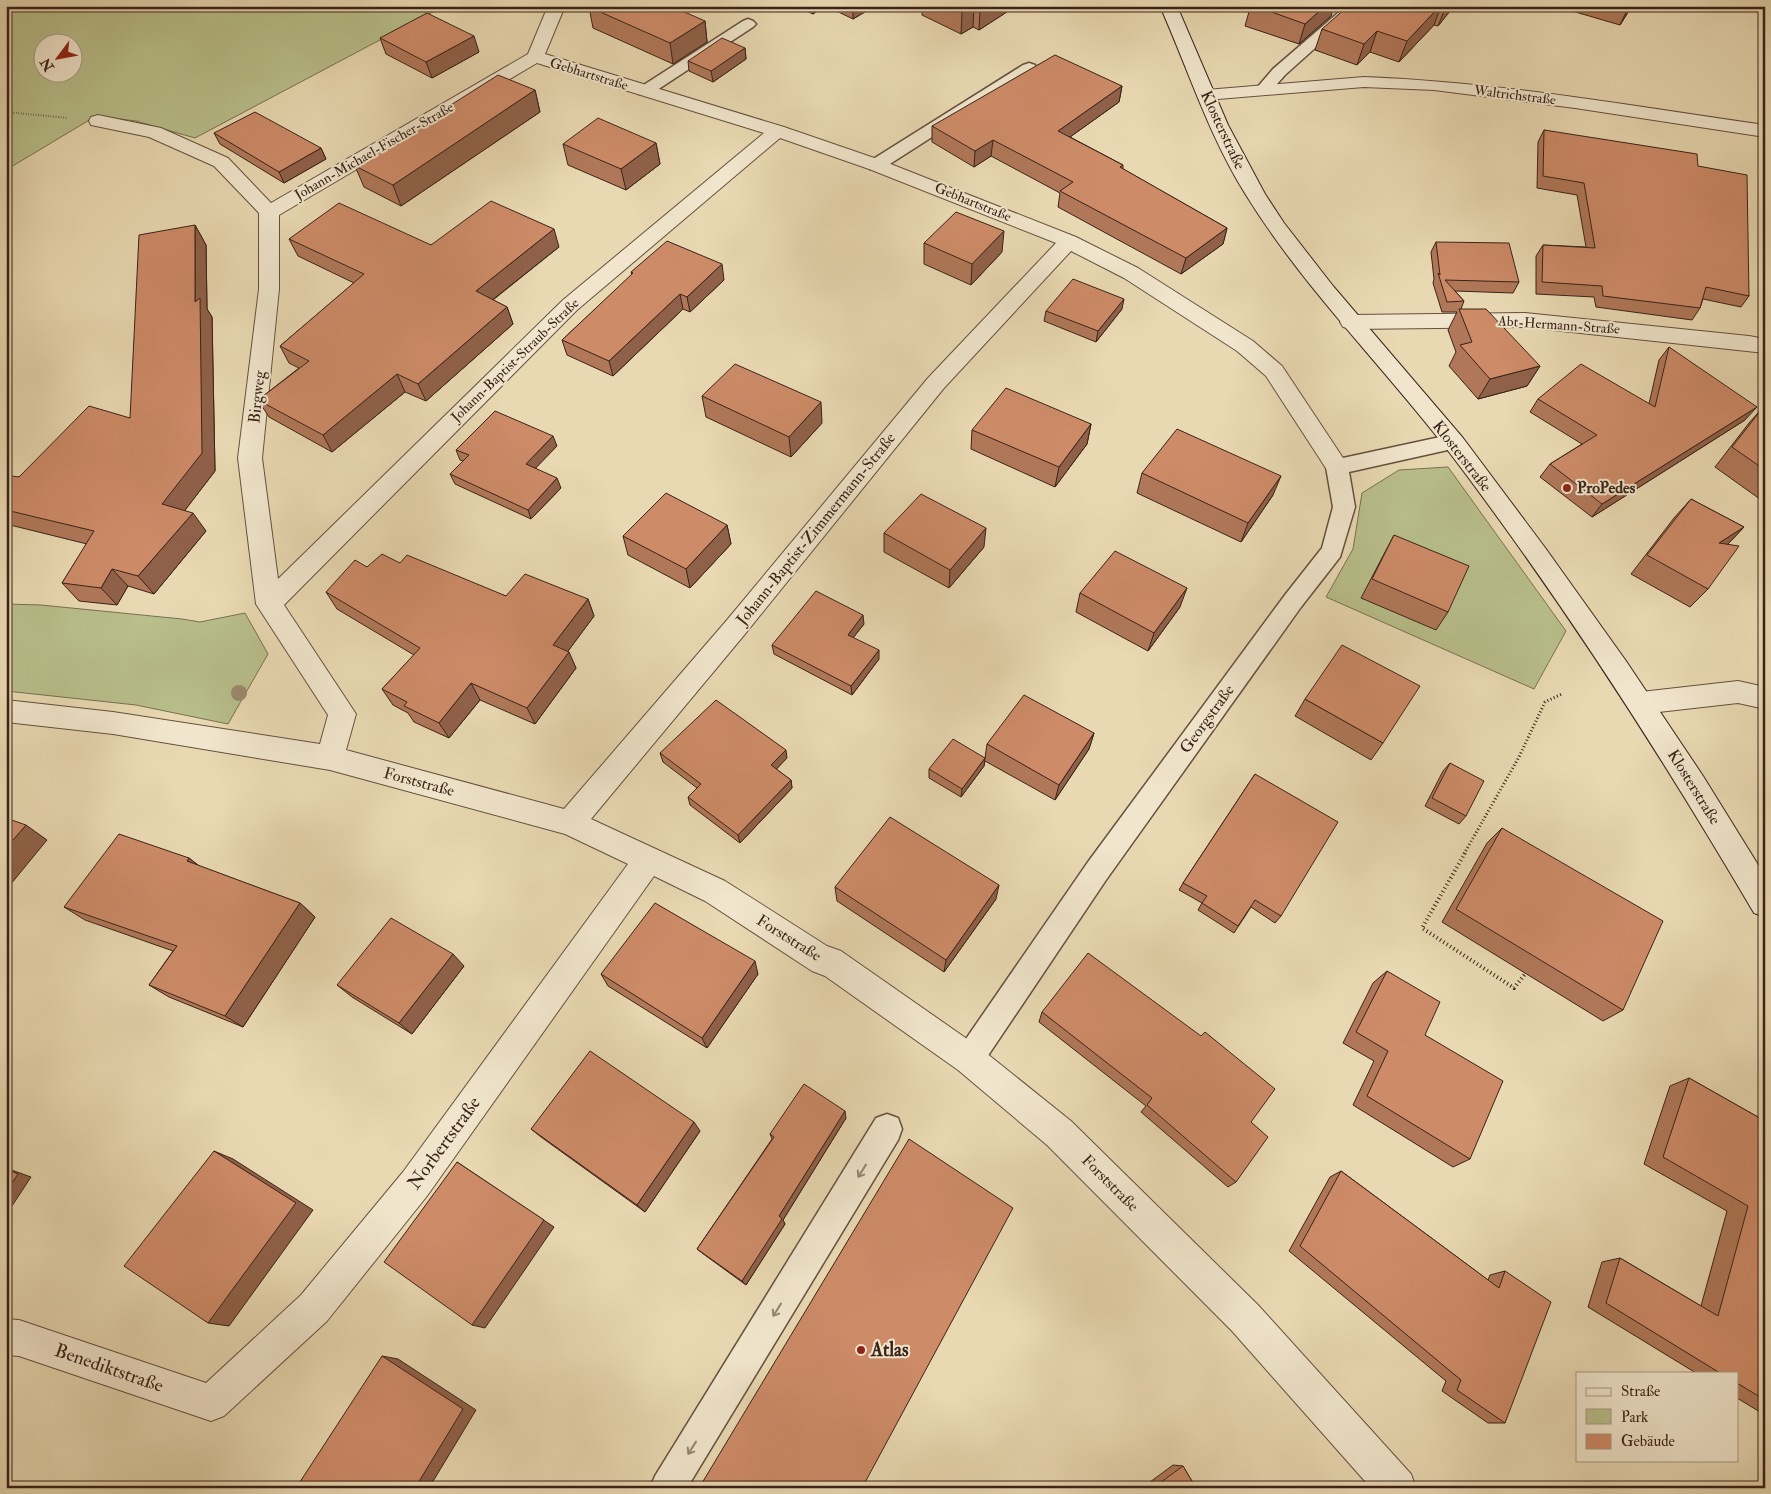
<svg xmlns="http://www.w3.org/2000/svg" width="1771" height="1494" viewBox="0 0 1771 1494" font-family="'IM FELL Double Pica',serif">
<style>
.green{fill:#b8bf8b;stroke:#797052;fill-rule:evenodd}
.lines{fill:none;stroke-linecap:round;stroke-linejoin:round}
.lane-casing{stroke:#66503f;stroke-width:3}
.street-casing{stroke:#66503f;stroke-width:2}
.secondary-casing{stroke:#3a2219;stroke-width:2}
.path-far2{stroke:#3a2219;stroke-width:2;stroke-dasharray:0.5 2;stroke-linecap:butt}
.path-far1{stroke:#3a2219;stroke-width:3;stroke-dasharray:1 2.5;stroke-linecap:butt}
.path{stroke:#3a2219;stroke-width:4;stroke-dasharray:1 3;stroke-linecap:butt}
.lane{fill:#f1e6cd;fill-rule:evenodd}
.street{fill:#f1e6cd;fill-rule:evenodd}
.secondary{fill:#f1e6cd;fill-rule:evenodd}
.tree{fill:#9a8a6e}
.wall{fill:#b07859;stroke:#3a2219}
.shaded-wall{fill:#906149;stroke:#3a2219}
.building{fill:#cd8b68;stroke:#3a2219}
.oneway{stroke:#968473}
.poi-dot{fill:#8f2418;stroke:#f1e6cd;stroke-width:2}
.labels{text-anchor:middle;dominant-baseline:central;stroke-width:4;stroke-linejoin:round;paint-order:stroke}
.far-street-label{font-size:14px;fill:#3a2219;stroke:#f1e6cd}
.street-label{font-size:16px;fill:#3a2219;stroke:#f1e6cd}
.poi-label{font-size:16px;font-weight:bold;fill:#3a2219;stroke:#f1e6cd;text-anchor:start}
.near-street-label{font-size:19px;fill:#3a2219;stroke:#f1e6cd}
.near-poi-label{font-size:19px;font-weight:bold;fill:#3a2219;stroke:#f1e6cd;text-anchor:start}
</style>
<rect width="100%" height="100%" fill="#e9d9b2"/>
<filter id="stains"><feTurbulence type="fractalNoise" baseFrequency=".004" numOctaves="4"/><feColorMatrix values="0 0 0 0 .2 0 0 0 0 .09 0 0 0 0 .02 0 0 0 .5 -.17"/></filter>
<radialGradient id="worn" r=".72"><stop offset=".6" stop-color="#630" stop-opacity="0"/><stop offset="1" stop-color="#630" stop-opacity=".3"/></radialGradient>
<g class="green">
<path d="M6,6H444L195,138L136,121L96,116L6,170ZM42,42H72V72H42Z"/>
<polygon points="1448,467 1566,631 1534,689 1326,597 1353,549 1362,493 1399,470"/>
<polygon points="6,604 41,605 182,619 200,622 245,613 268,654 228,724 136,705 6,691"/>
</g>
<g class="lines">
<defs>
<g id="lane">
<polygon points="1346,6 1362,6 1285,75 1269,93 1257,93 1255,90 1273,69"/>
<polygon points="748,19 753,21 756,24 753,27 651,94 639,94 637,91 639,88 743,21"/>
<polygon points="1029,63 1035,65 1037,68 1035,71 882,169 876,170 870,169 867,165 870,161 1023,65"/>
<polygon points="1454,434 1461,437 1464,442 1461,447 1349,472 1355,507 1340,557 1301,607 1106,880 979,1069 969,1074 959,1069 954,1059 959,1049 1088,862 1285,595 1322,548 1333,507 1326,467 1329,461"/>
<polygon points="887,1114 898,1118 902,1129 898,1140 687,1488 650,1488 655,1476 876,1118"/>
</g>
<g id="street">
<path d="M548,6H565L545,54L784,127L883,161L1076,237L1138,268L1253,341L1282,366L1345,461L1349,467L1345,473L1337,476L1329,473L1266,376L1237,351L1124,278L1071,251L944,388L745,634L591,819L725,881L827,946L841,951L980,1048L1071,1121L1258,1305L1411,1474L1416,1488H1371L1232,1331L1047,1145L958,1070L825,976L812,971L705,901L654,876L427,1196L327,1321L224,1416L211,1421L19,1356L6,1355V1319L19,1320L206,1383L301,1295L403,1172L628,864L565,834L330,770L113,734L6,722V700L113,712L320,744L328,715L256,604L238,458L259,289V213L214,166L149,137L91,125L89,121L91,117L98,115L161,128L228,158L271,203L528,54ZM537,63L764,133L563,300L278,579L262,458L279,289V215ZM780,138L869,169L1056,243L928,378L727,620L564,809L346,750L356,714L284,605L577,310Z"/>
<path d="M1364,77C1498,82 1632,106 1765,125V137L1575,108L1434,90L1364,87L1206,100L1200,99L1197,95L1200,91L1206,90Z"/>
<polygon points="1525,313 1749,336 1765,339 1765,353 1525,327 1351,329 1343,327 1340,322 1343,317 1351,315"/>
<polygon points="1738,681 1765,687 1765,709 1738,703 1641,714 1632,711 1628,703 1632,695 1641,692"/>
</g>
<path id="secondary" d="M1160,6H1177L1228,125L1265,194L1284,223L1333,286L1463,438L1546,549L1626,661L1703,776L1765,876V917L1754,913C1660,753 1559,596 1446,448C1380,363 1303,287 1246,195C1209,136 1188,69 1160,6Z"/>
</defs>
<use href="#lane" class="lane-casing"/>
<use href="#street" class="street-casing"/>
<use href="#secondary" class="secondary-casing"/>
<polyline class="path-far2" points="6,112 68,118"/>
<polyline class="path-far1" points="1464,854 1519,757 1545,702 1562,694"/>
<polyline class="path" points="1465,853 1422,928 1514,988 1525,974"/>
<use href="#lane" class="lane"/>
<use href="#street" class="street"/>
<use href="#secondary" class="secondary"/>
</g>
<circle class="tree" cx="239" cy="693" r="8"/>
<g class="wall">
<polygon points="795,6 824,6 813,14"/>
<polygon points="826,6 875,6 853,19"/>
<polygon points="922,6 1016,6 979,30 973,27 961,34 922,15"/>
<polygon points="1247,6 1334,6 1331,16 1299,44 1245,26 1250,8"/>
<polygon points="1386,6 1454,6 1438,26 1434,25 1399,62 1370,52 1357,65 1315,50 1322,29 1382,11"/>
<polygon points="1575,6 1632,6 1620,25 1572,11"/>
<polygon points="589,7 705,21 707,42 673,64 593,28"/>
<polygon points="380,38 479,52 432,78 386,54"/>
<polygon points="745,48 746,59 713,82 689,71 688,61"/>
<polygon points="1122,86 1119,102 1070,137 1123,165 1123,169 1227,228 1223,244 1181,274 1058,207 1060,193 991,156 974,167 932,142 932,126"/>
<polygon points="535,90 540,112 401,206 364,187 355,166"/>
<polygon points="1544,130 1698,166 1749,296 1741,307 1703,299 1700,308 1692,320 1596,307 1594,297 1536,294 1536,256 1543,245 1586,247 1577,195 1537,188 1538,142"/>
<polygon points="214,133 321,148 326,159 284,183 220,144"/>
<polygon points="656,143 660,164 626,190 568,165 563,144"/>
<polygon points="195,225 206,245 207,309 212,317 215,471 185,510 206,531 154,594 128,586 117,605 79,601 62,583 87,544 6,524 6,482 19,477 130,418"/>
<polygon points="289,239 431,245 559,247 493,300 507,307 513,324 426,401 405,392 332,452 269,417 258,400 299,368 289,363 280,346 354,283 298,256"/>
<polygon points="1436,242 1519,282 1513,293 1455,291 1464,301 1461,309 1540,366 1527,386 1478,399 1449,366 1456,352 1448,330 1457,312 1442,312 1433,283 1434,279 1431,252"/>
<polygon points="924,243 1002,252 971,285 924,264"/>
<polygon points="631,272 724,280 690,312 683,309 613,376 567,355 562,340 632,275"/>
<polygon points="1122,309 1096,342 1044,321 1046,311"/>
<polygon points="1669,347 1745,420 1592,517 1540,477 1550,464 1582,444 1530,412 1538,399 1649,404 1659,360"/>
<polygon points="702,396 822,423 791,457 706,417"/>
<polygon points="1765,405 1765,505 1764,502 1715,467 1749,423"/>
<polygon points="1091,424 1087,444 1055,487 971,449 972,430"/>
<polygon points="557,446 535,468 561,488 531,519 455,484 450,474 463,461 460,460 456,450"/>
<polygon points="1142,473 1273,495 1241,542 1137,493"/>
<polygon points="1691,499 1744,527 1728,544 1708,589 1690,607 1631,574 1674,518"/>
<polygon points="727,525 731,544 690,588 628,555 623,536"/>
<polygon points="884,533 984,547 949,588 884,552"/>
<polygon points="1394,535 1448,612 1436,630 1361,598 1384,554"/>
<polygon points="400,563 506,596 588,599 594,616 568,651 576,668 535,724 480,700 449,738 414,722 408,713 393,705 382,689 414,655 337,609 326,592 367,567"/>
<polygon points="1080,593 1180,607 1148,651 1076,612"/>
<polygon points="864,624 853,638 879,659 852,695 774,654 772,645"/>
<polygon points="1305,699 1383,743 1371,760 1295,716"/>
<polygon points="1094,733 1089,749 1055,800 985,761 984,766 961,797 929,778 929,769 985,758 987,744"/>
<polygon points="660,753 787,758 776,769 791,780 792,788 740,843 690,805 688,797 697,788 663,762"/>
<polygon points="1450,763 1466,816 1459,824 1425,806 1443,771"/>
<polygon points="1765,770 1765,782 1759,779"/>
<polygon points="1255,774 1281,916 1275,923 1251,907 1234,933 1198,910 1202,903 1179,890 1183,883"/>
<polygon points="1502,828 1623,1010 1603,1021 1442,922 1487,843"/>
<polygon points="189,858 199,866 300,903 315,917 243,1027 169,997 149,985 173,951 85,920 64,907"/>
<polygon points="835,887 996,899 944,972 837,901"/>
<polygon points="464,966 412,1034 352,997 337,985"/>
<polygon points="1387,971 1425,1035 1470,1159 1453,1167 1353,1105 1374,1061 1343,1043 1373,983"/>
<polygon points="601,974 758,974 707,1048 608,986"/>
<polygon points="1042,1012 1251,1122 1236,1182 1228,1187 1141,1112 1146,1106 1039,1022"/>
<polygon points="1689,1078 1765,1121 1765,1415 1737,1398 1737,1373 1696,1373 1588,1307 1602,1262 1620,1258 1701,1306 1727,1211 1644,1164 1670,1086"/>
<polygon points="846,1118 783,1220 785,1224 746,1285 702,1253 697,1249 772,1139 770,1134"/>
<polygon points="531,1129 700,1131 645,1212 541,1137"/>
<polygon points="1341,1171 1488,1280 1490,1275 1505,1271 1505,1423 1488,1423 1442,1391 1446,1381 1289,1251 1330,1177"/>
<polygon points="1173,1465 1183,1466 1196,1488 1142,1488"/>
<polygon points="1564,1484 1576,1485 1578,1488 1562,1488"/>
</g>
<g class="shaded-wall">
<polygon points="813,6 824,6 813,14"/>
<polygon points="853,6 875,6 853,19"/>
<polygon points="974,6 973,27 961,34 962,13"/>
<polygon points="984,6 1016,6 979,30 980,9"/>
<polygon points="1325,6 1334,6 1331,16 1299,44 1305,24"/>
<polygon points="1440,6 1441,6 1434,25 1399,62 1407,41"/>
<polygon points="1446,6 1454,6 1438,26"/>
<polygon points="1629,6 1632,6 1620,25"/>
<polygon points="705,21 707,42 673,64 670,43"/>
<polygon points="1377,31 1370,52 1357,65 1364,44"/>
<polygon points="474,36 479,52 432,78 426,62"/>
<polygon points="745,48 746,59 713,82 711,71"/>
<polygon points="1122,86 1119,102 1056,147 1058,131"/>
<polygon points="535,90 540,112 401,206 393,185"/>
<polygon points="993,140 991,156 974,167 975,151"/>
<polygon points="656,143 660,164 626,190 621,169"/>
<polygon points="321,148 326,159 284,183 279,172"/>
<polygon points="195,225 206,245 207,309 212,317 215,471 176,522 162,504 195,302"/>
<polygon points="1227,228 1223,244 1181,274 1186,258"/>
<polygon points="554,229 559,247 482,308 476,291"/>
<polygon points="1004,231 1002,252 971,285 972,264"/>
<polygon points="722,264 724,280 690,312 687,297"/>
<polygon points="680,294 683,309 613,376 609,361"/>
<polygon points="1124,299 1122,309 1096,342 1098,331"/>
<polygon points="507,307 513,324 426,401 418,384"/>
<polygon points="1540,366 1527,386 1478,399 1490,379"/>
<polygon points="397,374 405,392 332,452 323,435"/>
<polygon points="821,402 822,423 791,457 789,437"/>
<polygon points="1757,407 1745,420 1592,517 1602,504"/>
<polygon points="1091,424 1087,444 1055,487 1059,467"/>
<polygon points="553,436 557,446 530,474 526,464"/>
<polygon points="1281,476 1273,495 1241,542 1248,523"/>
<polygon points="557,478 561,488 531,519 528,510"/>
<polygon points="193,513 206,531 154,594 138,576"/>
<polygon points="727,525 731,544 690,588 686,569"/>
<polygon points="1744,527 1726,546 1719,543"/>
<polygon points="986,528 984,547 949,588 950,570"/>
<polygon points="112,569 128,586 117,605 101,588"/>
<polygon points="1187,588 1180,607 1148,651 1154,633"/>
<polygon points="588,599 594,616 560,662 553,645"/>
<polygon points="863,615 864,624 848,644 848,635"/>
<polygon points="879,650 879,659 852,695 851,686"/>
<polygon points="569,652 576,668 535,724 527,708"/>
<polygon points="471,683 480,700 449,738 439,723"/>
<polygon points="1094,733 1089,749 1055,800 1059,785"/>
<polygon points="786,750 787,758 772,774 771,765"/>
<polygon points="985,758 984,766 961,797 962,789"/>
<polygon points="791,780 792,788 740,843 738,835"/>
<polygon points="26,825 47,840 6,890 6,848"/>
<polygon points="189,858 207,872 187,861"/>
<polygon points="999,885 996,899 944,972 946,960"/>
<polygon points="300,903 315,917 243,1027 225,1016"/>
<polygon points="453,954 464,966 412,1034 399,1023"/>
<polygon points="755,961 758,974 707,1048 702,1038"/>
<polygon points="845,1111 846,1118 783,1220 785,1224 746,1285 742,1281 779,1216"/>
<polygon points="694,1122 700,1131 645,1212 637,1205"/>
<polygon points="214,1151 233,1159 313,1210 229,1326 208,1323"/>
<polygon points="457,1162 554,1227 485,1328 472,1325"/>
<polygon points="6,1168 31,1177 6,1215"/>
<polygon points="382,1356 398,1359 476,1410 429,1488 415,1488"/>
</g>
<g class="building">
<polygon points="590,6 671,6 705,21 670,43 589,7"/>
<polygon points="948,6 973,6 962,13"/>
<polygon points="975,6 984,6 980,9"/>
<polygon points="1255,6 1325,6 1305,24"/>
<polygon points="1348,6 1369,6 1382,11 1386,6 1440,6 1407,41 1377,31 1364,44 1322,29"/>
<polygon points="427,13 474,36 426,62 380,38"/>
<polygon points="722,38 745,48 711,71 688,61"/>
<polygon points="1055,55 1122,86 1058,131 1123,165 1120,167 1227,228 1186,258 1060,191 1073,182 993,140 975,151 932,126"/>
<polygon points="498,75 535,90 393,185 355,166"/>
<polygon points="255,112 321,148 279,172 214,133"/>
<polygon points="598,118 656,143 621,169 563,144"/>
<polygon points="1544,130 1697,154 1698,166 1747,175 1749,296 1706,287 1700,308 1603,296 1602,286 1542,282 1543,245 1595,248 1584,183 1543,176"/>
<polygon points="491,201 554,229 476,291 507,307 418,384 397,374 323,435 258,400 309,361 280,346 364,274 289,239 339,203 431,245"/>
<polygon points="956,212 1004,231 972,264 924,243"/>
<polygon points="195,225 195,302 200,298 202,453 162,504 193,513 138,576 112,569 101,588 62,583 94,531 6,510 6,482 12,476 19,477 89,406 130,418 139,235"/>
<polygon points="667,241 722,264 687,297 680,294 609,361 562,340 633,273 631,272"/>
<polygon points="1436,242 1509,243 1519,282 1445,280 1464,301 1447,302 1438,273 1440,275"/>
<polygon points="1073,279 1124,299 1098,331 1046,311"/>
<polygon points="1459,309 1486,309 1540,366 1490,379 1460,345 1472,342"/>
<polygon points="1669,347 1757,407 1602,504 1550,464 1597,435 1538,399 1581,364 1655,407"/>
<polygon points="735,364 821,402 789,437 702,396"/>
<polygon points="1006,388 1091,424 1059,467 972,430"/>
<polygon points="1765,405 1765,470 1732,447"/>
<polygon points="495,411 553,436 526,464 557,478 528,510 450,474 469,455 456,450"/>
<polygon points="1177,429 1281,476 1248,523 1142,473"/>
<polygon points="666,493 727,525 686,569 623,536"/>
<polygon points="921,494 986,528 950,570 884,533"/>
<polygon points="1691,499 1744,527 1719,543 1739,546 1708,589 1647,555"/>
<polygon points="1394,535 1469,566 1448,612 1372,579"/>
<polygon points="1115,551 1187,588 1154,633 1080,593"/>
<polygon points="382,554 400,563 407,555 506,596 525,574 588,599 553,645 569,652 527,708 471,683 439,723 404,706 407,702 382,689 420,648 326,592 355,560 367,567"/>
<polygon points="816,591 863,615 848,635 879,650 851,686 772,645"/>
<polygon points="1342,645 1420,686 1383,743 1305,699"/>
<polygon points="1024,695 1094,733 1059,785 987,744"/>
<polygon points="716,700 786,750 771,765 791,780 738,835 688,797 701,784 660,753"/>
<polygon points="953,739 985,758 962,789 929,769"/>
<polygon points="1450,763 1484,781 1466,816 1432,798"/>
<polygon points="1255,774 1338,822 1281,916 1255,900 1238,926 1202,903 1207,896 1183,883"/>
<polygon points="890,817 999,885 946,960 835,887"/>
<polygon points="6,818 26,825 6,848"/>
<polygon points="1502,828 1663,921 1623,1010 1456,909"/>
<polygon points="119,834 189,858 187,861 300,903 225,1016 149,985 177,946 64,907"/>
<polygon points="655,903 755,961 702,1038 601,974"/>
<polygon points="391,918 453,954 399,1023 337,985"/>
<polygon points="1088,953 1201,1036 1205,1032 1275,1089 1251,1122 1268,1137 1236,1182 1147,1105 1152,1098 1042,1012"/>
<polygon points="1387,971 1440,1002 1425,1035 1503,1081 1470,1159 1367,1096 1388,1051 1356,1032"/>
<polygon points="590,1051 694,1122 637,1205 531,1129"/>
<polygon points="1689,1078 1765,1121 1765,1400 1737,1383 1737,1373 1720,1373 1606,1303 1620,1258 1718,1316 1748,1206 1663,1157"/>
<polygon points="804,1084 845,1111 779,1216 782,1219 742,1281 697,1249 774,1137 770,1134"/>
<polygon points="909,1139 1013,1208 862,1488 699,1488"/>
<polygon points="214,1151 296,1203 208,1323 124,1266"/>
<polygon points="457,1162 544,1220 472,1325 384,1262"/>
<polygon points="6,1169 18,1174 6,1192"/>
<polygon points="1341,1171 1499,1288 1505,1271 1551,1302 1505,1423 1457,1390 1461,1380 1300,1246"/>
<polygon points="382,1356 463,1409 415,1488 296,1488"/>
<polygon points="1183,1466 1196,1488 1153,1488"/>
</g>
<defs><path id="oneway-shaft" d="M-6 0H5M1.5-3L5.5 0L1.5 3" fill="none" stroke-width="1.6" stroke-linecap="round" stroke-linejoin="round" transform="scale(1.25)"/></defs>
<g class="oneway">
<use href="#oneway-shaft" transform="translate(862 1171) rotate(122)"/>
<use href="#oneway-shaft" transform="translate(777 1310) rotate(122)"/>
<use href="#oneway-shaft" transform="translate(692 1448) rotate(122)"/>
</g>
<g class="poi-dot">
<circle cx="1567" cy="488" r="5"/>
<circle cx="861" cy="1350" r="5"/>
</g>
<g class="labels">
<g class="far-street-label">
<text transform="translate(589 74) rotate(17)">Gebhartstraße</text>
<text transform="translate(1515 95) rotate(7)">Waltrichstraße</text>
<text transform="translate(374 151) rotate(-30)">Johann-Michael-Fischer-Straße</text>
<text transform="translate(973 202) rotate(22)">Gebhartstraße</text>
<text transform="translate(1559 325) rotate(4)">Abt-Hermann-Straße</text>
<text transform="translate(515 360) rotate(-44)">Johann-Baptist-Straub-Straße</text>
</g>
<g class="street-label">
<text transform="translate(1223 130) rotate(65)">Klosterstraße</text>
<text transform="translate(257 397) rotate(-84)">Birgweg</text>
<text transform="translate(1462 456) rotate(52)">Klosterstraße</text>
<text transform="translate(816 529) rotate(-51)">Johann-Baptist-Zimmermann-Straße</text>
<text transform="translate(1207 719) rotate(-54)">Georgstraße</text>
<text transform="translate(419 782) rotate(15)">Forststraße</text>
<text transform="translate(1694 787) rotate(58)">Klosterstraße</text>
<text transform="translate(789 938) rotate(32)">Forststraße</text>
<text transform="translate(1110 1183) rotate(45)">Forststraße</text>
</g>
<g class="poi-label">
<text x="1577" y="488">ProPedes</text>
</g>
<g class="near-street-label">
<text transform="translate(444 1143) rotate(-54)">Norbertstraße</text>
<text transform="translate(109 1368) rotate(19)">Benediktstraße</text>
</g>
<g class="near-poi-label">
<text x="871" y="1350">Atlas</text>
</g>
</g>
<rect width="1771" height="1494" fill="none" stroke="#e9d9b2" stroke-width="25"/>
<rect x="8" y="8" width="1756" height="1479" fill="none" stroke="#3a2219" stroke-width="2.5"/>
<rect x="12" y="12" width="1746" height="1469" fill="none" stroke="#3a2219"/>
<rect x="1576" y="1372" width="162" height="90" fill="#f1e6cd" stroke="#a89885"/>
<rect x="1586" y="1388" width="25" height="8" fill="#f1e6cd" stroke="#a89885"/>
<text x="1621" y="1396" font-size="15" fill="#3a2219">Straße</text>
<rect x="1586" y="1409" width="25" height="15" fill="#b8bf8b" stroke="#a89885"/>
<text x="1621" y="1422" font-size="15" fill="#3a2219">Park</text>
<rect x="1586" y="1434" width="25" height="15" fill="#cd8b68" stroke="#a89885"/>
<text x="1621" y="1446" font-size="15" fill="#3a2219">Gebäude</text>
<g transform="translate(58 58) rotate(238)"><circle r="24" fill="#f1e6cd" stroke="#a89885"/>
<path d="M0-4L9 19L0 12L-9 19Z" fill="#8f2418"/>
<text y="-8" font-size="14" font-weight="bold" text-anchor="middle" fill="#3a2219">N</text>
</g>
<rect width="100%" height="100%" filter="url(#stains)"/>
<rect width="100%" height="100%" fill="url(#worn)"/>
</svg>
